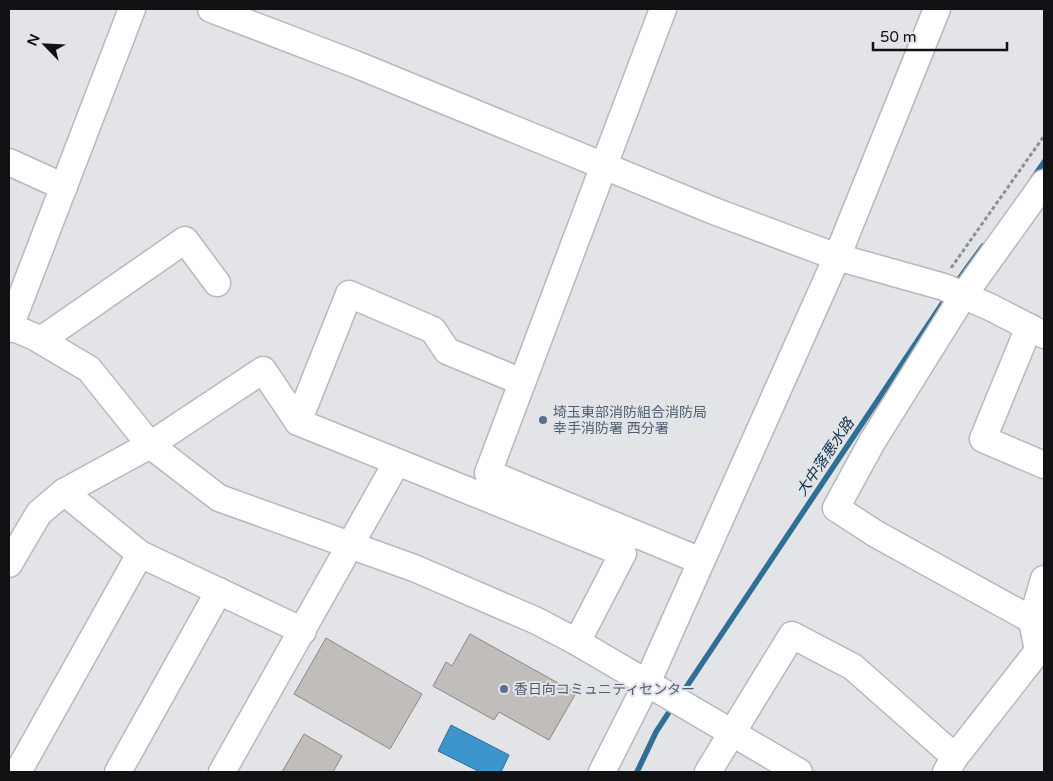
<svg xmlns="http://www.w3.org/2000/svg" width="1053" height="781" viewBox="0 0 1053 781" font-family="'Varela Round','Noto Sans JP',sans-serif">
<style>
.water{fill:#3c96cd;stroke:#2f6e95}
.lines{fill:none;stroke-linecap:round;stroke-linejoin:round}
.stream{stroke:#2f6e95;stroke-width:5.5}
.building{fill:#c0bdba;stroke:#8b8785}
.minor-casing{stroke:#b6b8bc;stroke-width:29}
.path{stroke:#8f9093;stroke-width:3;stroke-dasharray:4 2.5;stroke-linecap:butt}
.minor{stroke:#fff;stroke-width:26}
.service-dot{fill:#5c6f8a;stroke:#e2e4e8;stroke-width:2}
.labels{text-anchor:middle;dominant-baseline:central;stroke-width:4;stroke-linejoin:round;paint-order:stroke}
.service-label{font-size:14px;fill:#4e5e75;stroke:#e2e4e8;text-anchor:start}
.water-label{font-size:15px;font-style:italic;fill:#0e354c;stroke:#e2e4e8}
</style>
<rect width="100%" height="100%" fill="#e2e4e8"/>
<polygon class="water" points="451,725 509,755 501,772 480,772 438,751"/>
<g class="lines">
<g class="stream">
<polyline points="1033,178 1044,162"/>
<polyline points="956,283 983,246"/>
<polyline points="681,695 948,295"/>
<polyline points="637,772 656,732 673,706"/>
</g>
</g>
<g class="building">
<polygon points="470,634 576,693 549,740 499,712 494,720 433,686 446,662 452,666"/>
<polygon points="326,638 422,694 390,749 294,694"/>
<polygon points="304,734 342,756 333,772 282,772"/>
</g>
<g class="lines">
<defs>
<g id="minor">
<polyline points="211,9 355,64 714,211 837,257 944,287 992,308 1044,335"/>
<polyline points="663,9 488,473 701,561"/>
<polyline points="9,162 64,187"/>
<polyline points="9,326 35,337 89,369 150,445 219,498 414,568 537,621 577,642 799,772"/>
<polyline points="1029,327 983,439 1044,465"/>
<polyline points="9,329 132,9"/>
<polyline points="41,340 185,240 217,283"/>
<polyline points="298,422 349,294 433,330 447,351 522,382"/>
<polyline points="64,492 140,554 303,631"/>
<polyline points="9,564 39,513 64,492 150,445 263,370 298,422 623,553 577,642"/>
<polyline points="1032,620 876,534 836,508 872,442 963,296 1044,183"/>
<polyline points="955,757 1038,651 1032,620 1044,579"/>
<polyline points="18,772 140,554"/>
<polyline points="118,772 219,591"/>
<polyline points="222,772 397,462"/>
<polyline points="602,772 647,683 837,257 937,9"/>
<polyline points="708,772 792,635 853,667 955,757 946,772"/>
</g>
</defs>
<use href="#minor" class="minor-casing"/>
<polyline class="path" points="951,268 1044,136"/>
<use href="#minor" class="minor"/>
</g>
<g class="service-dot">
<circle cx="543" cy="420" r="5"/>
<circle cx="504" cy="689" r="5"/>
</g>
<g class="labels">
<g class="service-label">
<text x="553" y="412">埼玉東部消防組合消防局<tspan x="553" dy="16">幸手消防署 西分署</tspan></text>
<text x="514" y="689">香日向コミュニティセンター</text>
</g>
<g class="water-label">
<text transform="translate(825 457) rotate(-56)">大中落悪水路</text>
</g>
</g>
<rect width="1053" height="781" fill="none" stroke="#101112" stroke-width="20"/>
<g transform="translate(45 45) rotate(294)" stroke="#e2e4e8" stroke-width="4" paint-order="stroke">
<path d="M0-4L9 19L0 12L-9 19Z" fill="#101112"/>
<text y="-8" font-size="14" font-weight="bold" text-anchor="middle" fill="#101112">N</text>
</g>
<path d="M873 42v8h134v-8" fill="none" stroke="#101112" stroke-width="2.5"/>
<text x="880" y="42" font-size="15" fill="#101112" stroke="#e2e4e8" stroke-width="4" paint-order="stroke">50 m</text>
</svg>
